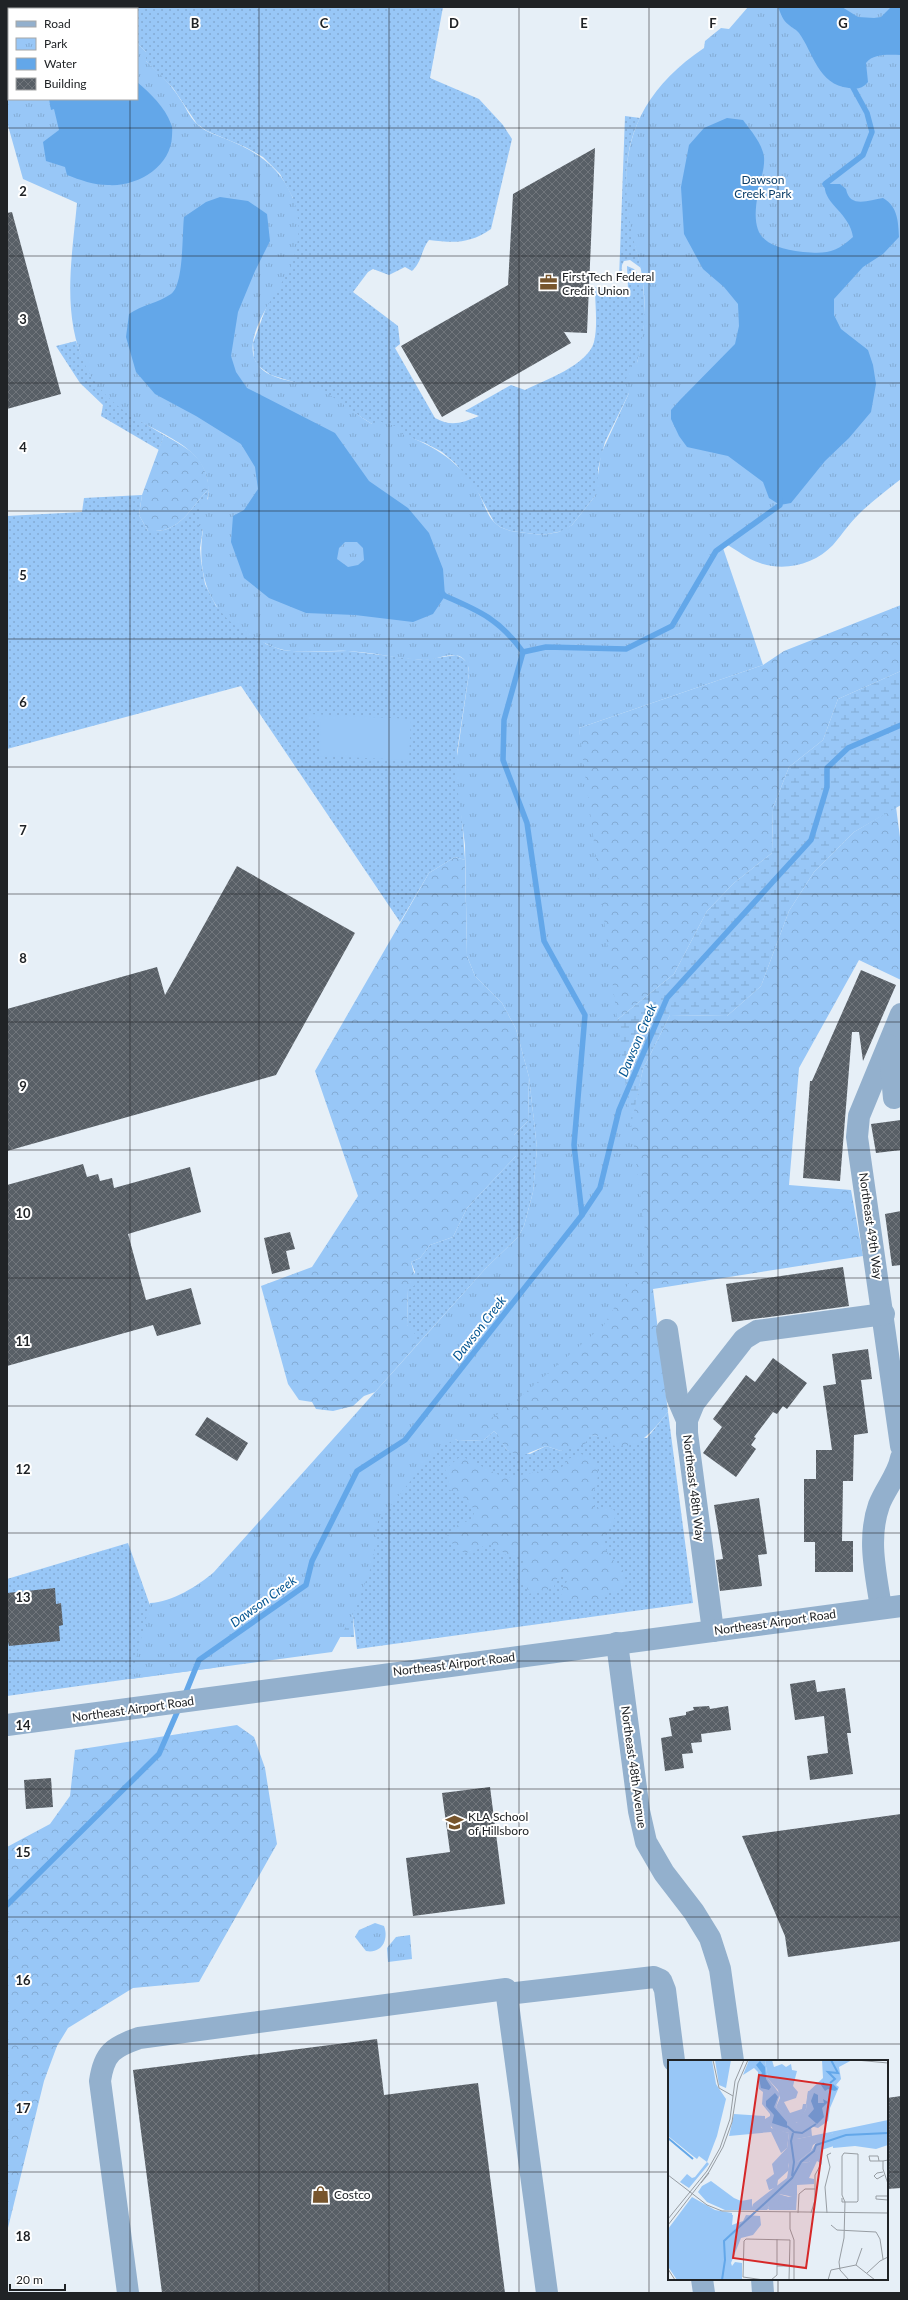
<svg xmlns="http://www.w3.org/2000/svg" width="908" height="2300" viewBox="0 0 908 2300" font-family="Lato,sans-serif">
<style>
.grass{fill:url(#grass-dots)}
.forest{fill:url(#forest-crowns)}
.wetland{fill:url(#wetland-marsh)}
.park{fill:url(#park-tufts)}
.garden{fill:#98c7f7}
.water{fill:#63a7e9;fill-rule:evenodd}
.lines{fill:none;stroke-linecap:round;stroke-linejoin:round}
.stream{stroke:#63a7e9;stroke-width:5.5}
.building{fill:url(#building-cross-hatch)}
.minor{stroke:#93b0cd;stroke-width:22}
.grid{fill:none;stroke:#202326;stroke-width:1;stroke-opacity:0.55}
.labels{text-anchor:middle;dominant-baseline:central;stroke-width:4;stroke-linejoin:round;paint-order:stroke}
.park-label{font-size:12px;fill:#0c3f6a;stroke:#fff}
.poi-label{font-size:12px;fill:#202326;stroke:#fff;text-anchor:start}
.street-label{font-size:12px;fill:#202326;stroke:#fff}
.water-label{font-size:13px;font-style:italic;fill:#045591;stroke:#fff}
.inset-river{fill:none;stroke:#63a7e9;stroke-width:2}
.inset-road{fill:none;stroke:#979da3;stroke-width:1}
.view{fill:#d62828;fill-opacity:0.15;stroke:#d62828;stroke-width:2}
.inset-edge{fill:none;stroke:#202326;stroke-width:2}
.grid-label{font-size:13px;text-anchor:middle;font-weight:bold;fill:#202326;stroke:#fff;stroke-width:4;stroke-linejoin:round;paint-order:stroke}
</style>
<defs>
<pattern id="grass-dots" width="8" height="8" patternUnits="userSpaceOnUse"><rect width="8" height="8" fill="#98c7f7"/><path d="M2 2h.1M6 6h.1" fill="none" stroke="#83abd4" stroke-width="1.8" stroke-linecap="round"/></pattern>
<pattern id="forest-crowns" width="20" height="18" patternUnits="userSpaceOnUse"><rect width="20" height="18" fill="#98c7f7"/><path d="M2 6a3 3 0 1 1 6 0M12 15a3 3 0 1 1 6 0" fill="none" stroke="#83abd4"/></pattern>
<pattern id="wetland-marsh" width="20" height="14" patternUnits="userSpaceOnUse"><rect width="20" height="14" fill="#98c7f7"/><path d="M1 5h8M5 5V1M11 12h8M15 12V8" fill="none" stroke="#83abd4"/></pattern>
<pattern id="park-tufts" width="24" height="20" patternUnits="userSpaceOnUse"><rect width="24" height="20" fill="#98c7f7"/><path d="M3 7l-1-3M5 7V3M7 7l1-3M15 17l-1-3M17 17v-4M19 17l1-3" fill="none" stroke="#83abd4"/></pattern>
<pattern id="building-cross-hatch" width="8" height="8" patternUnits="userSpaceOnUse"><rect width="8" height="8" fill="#585f66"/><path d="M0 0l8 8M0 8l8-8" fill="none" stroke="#71767c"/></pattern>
</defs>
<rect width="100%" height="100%" fill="#e6eff7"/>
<g class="grass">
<path d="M107,7H443L430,78L479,99L503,125L512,139L491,229C469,244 455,243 429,240C421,250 422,262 412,271L405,267L389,275L373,269L368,272L353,292L398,326L400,344L395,348L435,418C451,427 462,423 479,416L465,411L511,385L525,390C545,380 588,365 594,342C598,326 595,304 595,287L628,289L627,266L634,269L643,281L645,315L642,344L629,393L605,442L598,469V487L595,496L572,525L563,531L542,535L511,531L500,527L494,522L479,494L456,464L442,452L425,443L372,424L319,390L271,375L257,365L254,358L253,343L266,308L293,198L280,174L263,157L245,147L207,131L197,124L173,88L146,61V52L137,43V9H108Z"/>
<path d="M625,116L640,118C616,165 629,220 641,268L630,260L624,261L622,265L621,279H619Z"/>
<path d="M76,341C93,391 120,409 164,435L159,450L101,416L103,405L80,383L56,346Z"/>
<path d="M209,489L200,548L201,561L205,584L216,606L266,644L282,650L303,652L348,651L423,660L456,655L462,658L468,663L469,673L457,752L465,860L455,857L429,873L400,922L241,686L7,749V516L82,512L84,498L142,495L139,515L148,531C154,531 162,531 167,529C186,522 195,502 209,489Z"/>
<polygon points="529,1077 537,1148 533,1192 524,1226 518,1237 486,1268 416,1346 407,1325 408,1289 415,1272 411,1262 420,1258 430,1245 453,1237 467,1208 516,1156 514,1135 528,1121"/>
<polygon points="668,1412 693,1603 357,1649 353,1617 333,1570 339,1537 450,1435 458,1441 484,1440 494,1431 497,1434 507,1450 530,1454 546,1446 561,1451 590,1435 647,1438"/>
<polygon points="128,1543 159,1631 151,1676 7,1696 7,1579"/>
</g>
<g class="forest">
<path d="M164,435C190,450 206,457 209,489C195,502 186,522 167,529C162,531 154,531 148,531L139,515L142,495Z"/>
<polygon points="901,605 901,671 838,699 823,740 789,767 773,808 772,853 734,883 707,911 674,974 618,1019 596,1034 579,728 763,665 784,651"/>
<path d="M896,807L901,845V980L859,960L799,1068L789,1185L851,1190L863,1256L653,1289L668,1412C653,1430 638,1452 611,1445L608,1437L590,1435L585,1444L561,1451L546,1446L521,1456L507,1450L503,1444L498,1440L497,1434L494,1431L484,1440L458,1441L450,1435L626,1144L643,1069L670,1015L727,1016L761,986L789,911L814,872L854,832Z"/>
<polygon points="455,857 465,860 467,956 475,976 502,1003 516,1029 529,1077 528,1121 514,1135 520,1145 516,1156 467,1208 453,1237 430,1245 420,1258 411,1262 417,1284 408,1289 407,1325 415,1334 416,1346 375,1392 364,1396 353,1406 333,1411 316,1409 312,1402 299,1400 288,1384 261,1286 312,1267 358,1196 315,1071 429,873"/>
<path d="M581,1454C607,1463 597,1481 591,1500L595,1507L611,1508L615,1511C616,1518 614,1520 610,1526C596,1547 610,1556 624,1572L623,1576L627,1582L616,1592L605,1593L599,1599L583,1601L579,1598L576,1601H566L560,1593L567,1581L561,1574L555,1581L554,1588L528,1594L527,1587L517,1580L525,1556H507C492,1542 488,1542 472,1553L458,1551L447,1536L456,1526L472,1519L475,1510L462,1496L448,1489L449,1482L445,1469L461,1456L505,1478L562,1467L568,1459Z"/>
<polygon points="237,1725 254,1737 265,1768 277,1844 199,1982 133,1988 68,2028 57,2046 44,2081 7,2232 7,1847 50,1824 70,1796 75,1750"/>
</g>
<polygon class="wetland" points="901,671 901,805 854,832 814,872 789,911 761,986 727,1016 670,1015 643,1069 627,1144 412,1446 333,1570 353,1617 354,1637 324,1637 213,1668 151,1676 534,1265 596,1034 618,1019 674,974 707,911 734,883 772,853 773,808 789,767 823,740 838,699"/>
<g class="park">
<path d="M7,7H107L108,9H9V99H137V43L146,52V61C159,73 171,84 180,99C186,107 189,117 197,124C205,132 216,135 226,139C256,151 279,166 292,196C302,219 300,245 290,267C279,293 231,346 264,371C279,382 302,381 319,389C337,398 354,413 372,424L378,421L398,427L402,434C435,446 460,462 478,492C484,502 486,514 494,522L500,527L511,531L542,535L559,532L572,525L595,496L601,454L629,393L624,386L630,366L637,363C645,331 647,301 641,270C638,254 632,238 630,223C616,146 640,91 704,48L705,41L721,28L729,29L748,7H901V479C888,489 875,499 863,510C852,520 843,533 833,545C815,564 785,572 760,563C747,559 737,550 726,544L723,548L763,665L579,728L647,1246L640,1264L604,1325L505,1410L435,1451L378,1521L373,1562L355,1610L332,1652L131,1679L150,1603C172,1602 198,1586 214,1572L486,1268L518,1237L524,1226L533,1192L537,1148L529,1077L516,1029L502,1003L475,976L467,956L465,845L455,770L469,673C469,666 467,661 461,657C451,651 435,661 423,660C398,659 373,652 347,651C326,650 305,654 284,650C273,648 262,642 253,637C210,615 196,576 203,530L198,524L201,504L208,499C214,448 165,438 130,415C112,403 96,387 86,367C61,316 72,257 77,203L23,179L7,122Z"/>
<path d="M375,1923L384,1926C389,1939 382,1954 366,1951L355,1937L359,1930Z"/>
<polygon points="410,1935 412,1959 388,1962 387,1948 396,1937"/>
</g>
<polygon class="garden" points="309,714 411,719 409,760 320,756 321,720 309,719"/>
<g class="water">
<polygon points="24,7 87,7 88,9 23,9"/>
<path d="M778,7H842L858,17L874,18L881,17L891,7H901V55C889,55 874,53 866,63L868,82C862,89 857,89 849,88C818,85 813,52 799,33C796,29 792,28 789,25C783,21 781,14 778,7Z"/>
<path d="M137,82C150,93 165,107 171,124C173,128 172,132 172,136C171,167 137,187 108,185C94,185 80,180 67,175L65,167L46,161L43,142L59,130L54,109L51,110L49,99H137Z"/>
<path d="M727,118L743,120C751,131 762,143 764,157C765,169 760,181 758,193C750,236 762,247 803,252C827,254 835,253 853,237C850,213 822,203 825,184H840L846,189C850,209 869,200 883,198C898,207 898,221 899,237L883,254L863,267L834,299V315L841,329L868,350L873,365L876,384L871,412L849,438L825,461L791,503L780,505L769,498L763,482L728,456L687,447L679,436L671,419V410L680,400L735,344L739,326L738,304L724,287L703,269L684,234L681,187L689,145L704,128Z"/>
<path d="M220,197L248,201L267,214L270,241L255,271L238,312L231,356L236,372L247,388L335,433L369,481L408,508L429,533L443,569L445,596L433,614L413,622L355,615L306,613L269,598L244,578L231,542L233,516L244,510L258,489L255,467L241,444L196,416L155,394L136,372L126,337L129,314C142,305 158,303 171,294C184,285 182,234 184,217L206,202ZM345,542H357L363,548L364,560L358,565L348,567L337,559L339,548Z"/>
</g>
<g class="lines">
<g class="stream">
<polyline points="830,190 825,184 863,155 872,132 867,113 850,82"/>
<path d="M441,592L445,596C480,611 500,620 523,652"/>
<polyline points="523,652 546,647 626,649 672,626 716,551 780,505 780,498"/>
<polyline points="523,652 504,720 503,760 527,823 544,941 585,1015 574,1145 582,1215"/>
<polyline points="184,1697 199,1660 306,1585 312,1561 357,1471 405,1440 582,1215 600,1188 619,1110 667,998 811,840 827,787 827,768 848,748 901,725"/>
<polyline points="7,1905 159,1754 179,1708"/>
</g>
</g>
<g class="building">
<polygon points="595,148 587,333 564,332 571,343 442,417 401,346 508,285 513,194"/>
<polygon points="12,212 61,394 7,409 7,213"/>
<polygon points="237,866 355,933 276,1075 7,1151 7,1009 157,967 165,995"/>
<polygon points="861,970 896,985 863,1061 859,1032 852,1032 840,1181 803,1178 810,1081 812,1081"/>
<polygon points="901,1120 901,1150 876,1153 871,1124"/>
<polygon points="83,1164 87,1177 98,1174 100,1181 112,1178 114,1188 190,1167 201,1212 128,1234 146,1300 191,1288 201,1324 157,1336 153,1325 7,1366 7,1185"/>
<polygon points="901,1211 901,1265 892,1266 885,1214"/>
<polygon points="290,1232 295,1249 286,1251 290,1269 272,1274 264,1238"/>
<polygon points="843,1267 849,1306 732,1322 726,1284"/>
<polygon points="868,1349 872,1379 861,1380 868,1433 854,1435 853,1481 843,1481 842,1541 853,1541 853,1572 815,1572 815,1542 804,1542 804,1479 816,1479 816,1450 832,1450 823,1386 836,1384 832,1354"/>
<polygon points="773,1358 807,1383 787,1409 783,1406 777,1414 773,1412 754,1437 756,1438 751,1445 756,1449 736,1477 703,1453 722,1427 713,1419 746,1375 755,1382"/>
<polygon points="207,1417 248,1443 237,1461 195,1435"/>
<polygon points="759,1498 767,1554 758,1555 762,1586 720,1591 716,1560 723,1559 714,1505"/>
<polygon points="55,1588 56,1604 61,1603 63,1625 59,1626 60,1641 9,1646 7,1637 7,1593"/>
<polygon points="815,1680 817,1692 845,1688 851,1733 847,1733 853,1774 810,1780 807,1756 828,1753 824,1716 795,1720 790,1684"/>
<polygon points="709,1706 710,1709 728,1706 731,1730 701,1734 702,1742 691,1743 693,1753 682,1754 684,1768 665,1771 661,1738 672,1736 669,1718 686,1715 686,1712 694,1710 693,1707"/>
<polygon points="51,1778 53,1807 26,1809 24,1780"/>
<polygon points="490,1787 505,1904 413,1916 406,1858 450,1852 442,1793"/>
<polygon points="901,1814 901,1941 788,1957 785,1936 742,1836"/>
<polygon points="377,2039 384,2095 478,2083 505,2293 162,2293 133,2070"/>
<polygon points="901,2096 901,2188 887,2189 887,2098"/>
</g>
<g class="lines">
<g class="minor">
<polyline points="901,1014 859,1116 857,1137 901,1446"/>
<polyline points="889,1045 894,1098"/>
<polyline points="667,1330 677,1397 687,1420"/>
<path d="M881,1608C876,1574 867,1539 879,1505C885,1489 898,1475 901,1458"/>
<polyline points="713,1631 687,1433 687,1420 694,1403 744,1339 757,1331 884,1314"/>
<polyline points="617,1643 639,1811 646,1842 664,1873 694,1912 710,1938 720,1969 733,2061"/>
<polyline points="7,1725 901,1606"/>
<polyline points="507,1994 654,1977 661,1980 665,1990 674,2061"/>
<polyline points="702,2279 704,2293"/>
<polyline points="762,2279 763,2293"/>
<path d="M128,2293L100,2081C104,2053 113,2047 139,2038L506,1989L547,2293"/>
</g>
</g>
<path class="grid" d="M130,7V9M259,7V2293M389,7V2293M519,7V2293M649,7V2293M778,7V2061M130,99V2293M7,128H901M7,256H901M7,383H901M7,511H901M7,639H901M7,767H901M7,894H901M7,1022H901M7,1150H901M7,1278H901M7,1406H901M7,1533H901M7,1661H901M7,1789H901M7,1917H901M7,2044H901M7,2172H669M887,2172H901M778,2279V2293"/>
<defs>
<symbol id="office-bare" viewBox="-9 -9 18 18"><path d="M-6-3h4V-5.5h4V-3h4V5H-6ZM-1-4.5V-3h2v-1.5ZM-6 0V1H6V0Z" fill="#77552d" stroke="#fff" stroke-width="2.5" paint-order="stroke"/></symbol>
<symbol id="school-bare" viewBox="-9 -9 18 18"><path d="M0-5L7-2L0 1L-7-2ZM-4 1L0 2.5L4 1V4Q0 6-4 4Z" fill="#77552d" stroke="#fff" stroke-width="2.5" paint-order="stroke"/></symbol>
<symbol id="shop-bare" viewBox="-9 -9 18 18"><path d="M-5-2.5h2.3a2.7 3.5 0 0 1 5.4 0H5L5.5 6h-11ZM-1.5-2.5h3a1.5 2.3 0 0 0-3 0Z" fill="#77552d" stroke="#fff" stroke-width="2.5" paint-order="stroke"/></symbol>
</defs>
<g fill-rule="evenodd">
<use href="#office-bare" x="536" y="270" width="25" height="25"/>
<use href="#school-bare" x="442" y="1810" width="25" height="25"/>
<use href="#shop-bare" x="308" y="2182" width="25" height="25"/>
</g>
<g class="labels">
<g class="park-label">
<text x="763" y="179">Dawson<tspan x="763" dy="14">Creek Park</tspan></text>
</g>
<g class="poi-label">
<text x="562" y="276">First Tech Federal<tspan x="562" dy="14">Credit Union</tspan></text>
<text x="468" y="1816">KLA School<tspan x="468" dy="14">of Hillsboro</tspan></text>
<text x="334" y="2194">Costco</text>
</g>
<g class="street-label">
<text transform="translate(871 1226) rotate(82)">Northeast 49th Way</text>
<text transform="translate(694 1488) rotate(83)">Northeast 48th Way</text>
<text transform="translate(775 1622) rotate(-8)">Northeast Airport Road</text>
<text transform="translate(454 1664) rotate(-7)">Northeast Airport Road</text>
<text transform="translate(133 1709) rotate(-8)">Northeast Airport Road</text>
<text transform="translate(634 1767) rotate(82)">Northeast 48th Avenue</text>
</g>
<g class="water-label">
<text transform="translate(637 1040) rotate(-67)">Dawson Creek</text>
<text transform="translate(479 1328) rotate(-52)">Dawson Creek</text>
<text transform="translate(263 1601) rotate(-36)">Dawson Creek</text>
</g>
</g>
<g transform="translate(668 2060)">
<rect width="220" height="220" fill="#e6eff7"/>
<path d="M0,0H44L48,24L58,39L49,76L39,102L41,104L21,128L12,122L19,114L24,118L27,117L39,102L31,96L29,99L25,96L0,76ZM47,0H63L58,28L51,25ZM97,0H104L106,7L114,4L118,7L123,4L124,10L129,11L125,26L130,32L128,38L116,42L122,53L134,49L135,44H138L140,31H141L138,49L131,63L125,62L108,47L112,38L110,30L100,19ZM66,54L97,56V59L102,56L103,68L121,73L119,88L113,93L103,72L61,76ZM43,121L66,138L73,141L84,139V150H57L39,142L30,132L34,126ZM111,134L120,137L129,135L128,150H101V141Z" fill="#98c7f7"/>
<path d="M220,60V69L165,73L145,85L143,91L127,104L129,79ZM119,88L121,110L110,120L109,127L101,130L98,120L106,114L104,104ZM153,89L154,104L149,101L141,118L146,119V124L129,125V135L126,137L111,134L133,103L141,102L146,93ZM112,136L122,137L123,148L118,149L110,143ZM49,153L65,155L64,165L75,161L78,155L92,156L93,165L85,175L73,178L63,203L64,206L67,202L74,203V220H60L0,171Z" fill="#98c7f7"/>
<path d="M220,69L150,91L141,102L133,103L128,113L100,143L101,149L85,150L120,121L127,104L143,91L150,80L165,73Z" fill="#98c7f7"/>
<path d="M81,0H97L100,19L112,34L108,47L129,63L138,49L140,32L155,18L154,0H184L171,7L173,19L168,25L171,27L162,48L160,61L150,68L143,66L144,76L129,79V121L104,140L99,150H83L85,144L119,118L121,106L118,96L121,73L106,70L102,65V54L94,44L95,32L91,29L90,12L86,8L75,15ZM199,66V69H220V85L208,89L187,86L165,88V72ZM24,137L47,150L64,153L62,220H9L1,208L0,169Z" fill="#98c7f7"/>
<path d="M92,1L97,7L98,19L103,27L101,30L93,28L91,18L94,13L88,5ZM155,22L161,26L165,24L170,29L167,31L160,29L157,31L153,25ZM107,33L110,37L106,47L119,62V68L104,63L106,55L98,46V41ZM146,33L150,35V43H156L155,39L160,42L154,48L156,57L149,64L140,56L146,49L143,41Z" fill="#63a7e9"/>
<path class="inset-river" d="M162,23L167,19L160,12L170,13L163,0M119,66L126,72L134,73L148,64M0,78L25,99M124,116L126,102L123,81L125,73M54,220L57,200L56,181L124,118L133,102L146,91L148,85L178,75L220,73"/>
<path class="inset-road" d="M45,0L51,28L65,36M188,0L220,3M220,100L215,101V109L220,124M211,101L210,96H201L202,101H215M215,112L209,113L206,116L209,119L216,115M0,115L39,145L54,151L220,153M33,123L41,113M220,136H208V139L220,140M174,138V142H189L190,141V94L176,93L174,96V135L177,142L176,178L171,202L172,210L181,220M122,152V169L126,180V220M130,153L131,134L137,129H147M143,153L147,140V115L153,104M159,153L157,127L162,107L159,95L163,93M0,159L39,111L52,88L62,59L67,21L76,0M0,165L41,112L55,87L64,62L70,23L80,0M163,165L169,170L208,172L212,179L215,199M188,205L194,188M109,206H123M0,209L7,220M199,213L212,201L220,197M96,220L75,217L76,181L78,179L122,180L121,220M103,220L109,215V179M160,220L163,210L188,205L207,220"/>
<path class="view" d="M91,15L163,25L138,208L65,198Z"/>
<rect width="220" height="220" class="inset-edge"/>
</g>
<g class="grid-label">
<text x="195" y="28">B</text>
<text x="324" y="28">C</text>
<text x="454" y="28">D</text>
<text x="584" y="28">E</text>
<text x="713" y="28">F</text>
<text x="843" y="28">G</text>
<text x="23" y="196">2</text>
<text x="23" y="324">3</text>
<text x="23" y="452">4</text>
<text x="23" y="580">5</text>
<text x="23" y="707">6</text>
<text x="23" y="835">7</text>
<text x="23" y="963">8</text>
<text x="23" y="1091">9</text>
<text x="23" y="1218">10</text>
<text x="23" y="1346">11</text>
<text x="23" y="1474">12</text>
<text x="23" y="1602">13</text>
<text x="23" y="1730">14</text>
<text x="23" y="1857">15</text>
<text x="23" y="1985">16</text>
<text x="23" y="2113">17</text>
<text x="23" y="2241">18</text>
</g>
<rect width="908" height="2300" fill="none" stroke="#202326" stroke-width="16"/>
<rect x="8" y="8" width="130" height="92" fill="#ffffff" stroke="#a6a7a8"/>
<rect x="16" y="21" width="20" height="6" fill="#93b0cd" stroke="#a6a7a8"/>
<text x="44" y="28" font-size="12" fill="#202326">Road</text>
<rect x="16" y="38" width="20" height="12" fill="url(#park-tufts)" stroke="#a6a7a8"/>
<text x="44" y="48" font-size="12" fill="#202326">Park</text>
<rect x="16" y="58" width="20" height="12" fill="#63a7e9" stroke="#a6a7a8"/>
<text x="44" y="68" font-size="12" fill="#202326">Water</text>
<rect x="16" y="78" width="20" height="12" fill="url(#building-cross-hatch)" stroke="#a6a7a8"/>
<text x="44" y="88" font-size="12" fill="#202326">Building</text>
<path d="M10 2284v6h55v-6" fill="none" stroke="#202326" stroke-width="2"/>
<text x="16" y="2284" font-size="12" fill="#202326" stroke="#ffffff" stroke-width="3" paint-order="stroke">20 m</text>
</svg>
